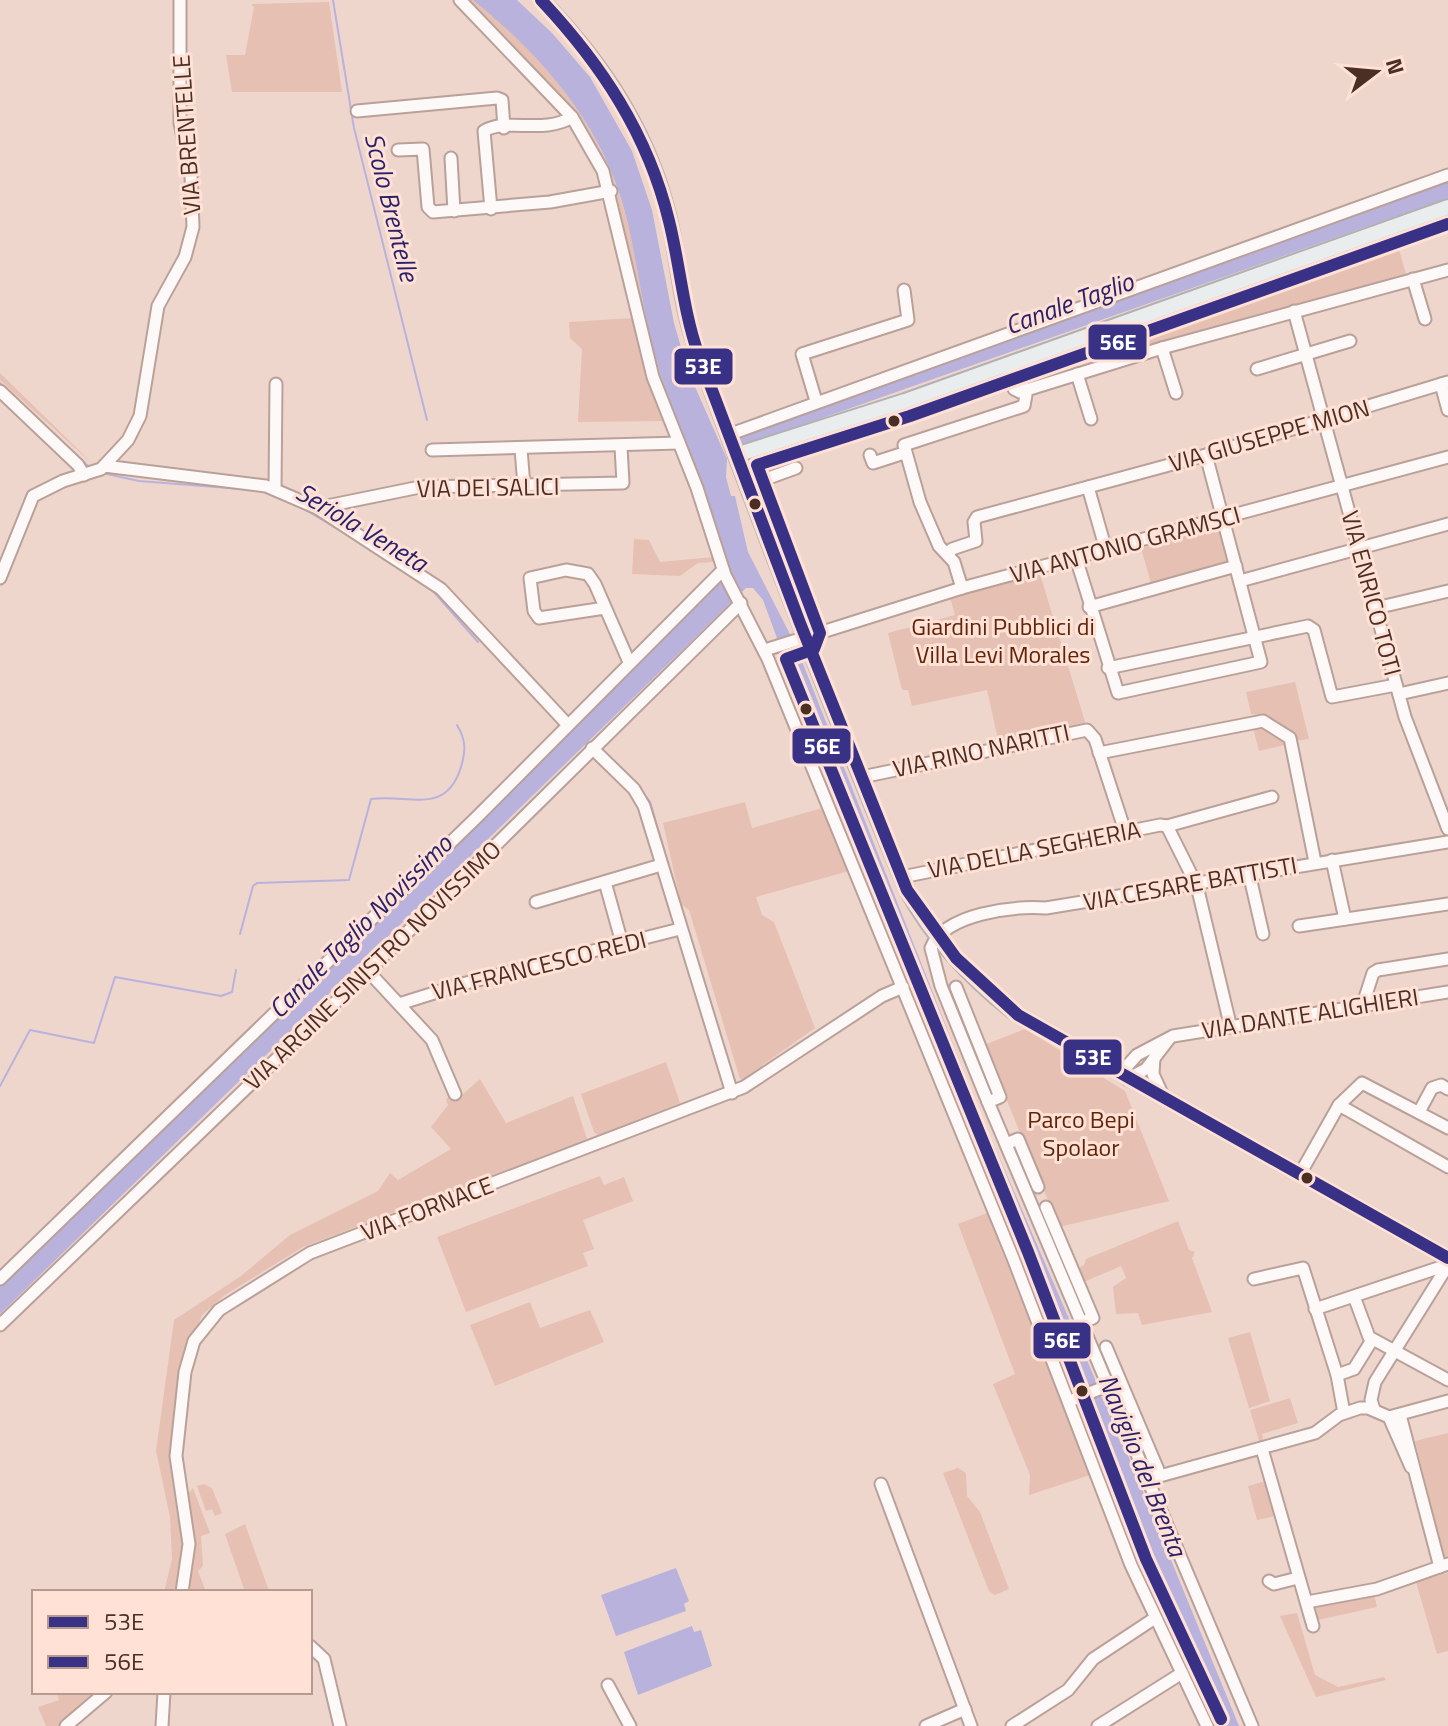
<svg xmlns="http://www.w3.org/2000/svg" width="1448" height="1726" viewBox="0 0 1448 1726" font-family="'Titillium Web',sans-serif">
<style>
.green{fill:#e6c0b2}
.water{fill:#b8b2dc}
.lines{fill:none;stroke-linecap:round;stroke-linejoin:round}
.stream{stroke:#b8b2dc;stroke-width:2}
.minor-casing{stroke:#b9a199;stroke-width:15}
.major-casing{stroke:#b2b1b0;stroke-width:18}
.minor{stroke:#fdf9f8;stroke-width:11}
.major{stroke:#eaedee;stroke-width:14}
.bus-1-casing{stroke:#ffe1d6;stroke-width:18}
.bus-2-casing{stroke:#ffe1d6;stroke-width:18}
.bus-1{stroke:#393185;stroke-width:12}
.bus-2{stroke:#393185;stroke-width:12}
.bus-dot{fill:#4b2f24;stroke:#ffe1d6;stroke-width:3}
.labels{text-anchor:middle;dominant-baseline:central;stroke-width:6;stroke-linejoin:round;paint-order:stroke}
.street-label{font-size:24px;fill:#4b2f24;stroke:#ffe1d6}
.park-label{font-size:24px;fill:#612408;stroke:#ffe1d6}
.water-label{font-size:26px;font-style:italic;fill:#292169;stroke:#ffe1d6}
.line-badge{stroke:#ffe1d6;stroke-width:3}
.badge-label{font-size:22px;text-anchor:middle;font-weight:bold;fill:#fff}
</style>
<rect width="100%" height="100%" fill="#efd6cd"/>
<g class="green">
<path d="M466,0H474C547,60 604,127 627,221C639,266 642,314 656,359C677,427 706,492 725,561L663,395L612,184L583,126Z"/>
<polygon points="329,2 342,92 232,92 226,55 245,55 254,7 251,4"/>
<polygon points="1394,232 1406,274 1126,351 1121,331"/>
<polygon points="633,318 665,421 578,422 582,349 570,338 569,322"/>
<polygon points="0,373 96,467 0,380"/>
<polygon points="1220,526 1229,557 1227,563 1151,583 1141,548"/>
<polygon points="634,539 649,540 660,562 713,557 713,562 698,563 680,576 632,574"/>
<polygon points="1040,574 1086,725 999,744 987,690 912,706 908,690 902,690 888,633 955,615 950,598"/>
<path d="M1295,682L1309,739L1295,741C1289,725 1267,716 1251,714L1246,692Z"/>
<polygon points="1252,724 1281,733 1289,744 1259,751"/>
<polygon points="745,802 752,828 822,808 849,871 756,897 762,915 774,922 815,1028 743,1079 740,1079 689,910 681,904 663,823"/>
<polygon points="1025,1029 1125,1091 1169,1201 1059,1227 984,1045"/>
<polygon points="666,1062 680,1103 598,1135 594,1132 581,1094"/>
<polygon points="480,1079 506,1123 573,1096 587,1139 303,1247 225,1295 202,1315 181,1369 173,1432 172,1454 184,1539 177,1592 164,1592 172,1559 170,1517 156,1451 174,1320 241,1276 290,1235 378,1191 390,1173 398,1180 451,1149 431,1127 448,1105 446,1099 450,1096 454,1102"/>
<polygon points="600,1176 604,1185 624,1177 633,1201 583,1220 594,1249 583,1253 588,1266 466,1312 437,1237"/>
<polygon points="987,1213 1090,1475 1029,1495 1030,1475 993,1384 1015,1374 958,1224"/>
<polygon points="1178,1221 1189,1250 1195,1252 1192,1258 1212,1312 1142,1325 1138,1313 1116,1314 1113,1287 1126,1278 1121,1266 1084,1282 1078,1268 1084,1265 1086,1259"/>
<polygon points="530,1302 540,1328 590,1310 604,1342 495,1386 470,1325"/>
<polygon points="1250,1332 1270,1401 1249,1408 1228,1338"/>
<polygon points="1290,1398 1298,1423 1262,1434 1264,1443 1260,1444 1250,1410"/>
<polygon points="1448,1433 1448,1558 1445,1559 1415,1441"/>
<polygon points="958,1468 966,1473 967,1496 980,1512 1009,1589 995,1595 989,1591 943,1473"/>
<polygon points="1266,1481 1275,1516 1257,1520 1248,1486"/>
<polygon points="204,1484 212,1488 222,1513 215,1516 212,1509 206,1511 197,1486"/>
<polygon points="193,1488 210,1533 201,1536 203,1566 198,1571 206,1592 187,1592 194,1544 187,1495"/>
<polygon points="245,1524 268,1588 274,1592 245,1592 225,1534"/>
<polygon points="1448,1573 1448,1651 1437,1654 1416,1582"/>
<polygon points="1374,1594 1377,1607 1318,1620 1316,1607"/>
<polygon points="1297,1613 1315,1675 1338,1687 1384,1677 1386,1680 1316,1697 1280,1616"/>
<polygon points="57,1692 96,1692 58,1726 46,1726 38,1707 59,1700"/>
</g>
<g class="water">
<path d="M473,0H517L552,33L590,77L632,151L652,210L674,323L688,371L727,459L726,477L731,496H735L748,552L796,646L982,1117L1095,1379L1097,1395L1105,1399L1239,1726H1216L1092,1435C1091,1416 1093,1402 1085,1386L1074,1385L1049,1313L832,800L781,649L763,600L753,588H746L0,1314V1285L451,851L729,573C708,499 675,429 655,355C643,312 638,268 628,224C606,129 547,60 473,0Z"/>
<polygon points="1448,182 1448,198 746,445 741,445 738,436"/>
<polygon points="676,1568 689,1601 684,1604 686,1611 616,1636 601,1595"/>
<polygon points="692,1626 694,1632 701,1630 712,1666 638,1695 624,1652"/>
</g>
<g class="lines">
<g class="stream">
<polyline points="333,0 354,128 427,420"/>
<polyline points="0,383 89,467"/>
<polyline points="102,473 139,481 254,490"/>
<polyline points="301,507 351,537"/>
<polyline points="433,591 478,642"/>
<polyline points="632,780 650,802 687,929"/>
<path d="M240,934L253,886L257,883L349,880L371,799C410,794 446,816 461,767C466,750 466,740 457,725"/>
<polyline points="0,1086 30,1030 94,1043 115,977 221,996 232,992 236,970"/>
</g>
<defs>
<g id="minor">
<polyline points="460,0 572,117 603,171 653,377 697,488 725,575 768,659 1013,1258 1131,1565 1207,1726"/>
<polyline points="357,111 497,98 502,100 504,128"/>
<polyline points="398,150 423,149 428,207 433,212 550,202 611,191"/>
<polyline points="451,158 454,211"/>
<path d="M491,209L484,131C508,117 543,135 572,117"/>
<polyline points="1413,279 1425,319"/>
<polyline points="1294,311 1405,717 1448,829"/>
<polyline points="1162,348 1176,393"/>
<polyline points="1006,365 1014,389 1020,392 1162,348 1448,270"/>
<polyline points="1257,369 1350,341"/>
<polyline points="1077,374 1091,419"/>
<polyline points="1441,384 1448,410"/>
<polyline points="0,391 78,465 84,475"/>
<polyline points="816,401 802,354 908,320 904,290"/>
<polyline points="728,435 1448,175"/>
<polyline points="521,449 524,486"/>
<polyline points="432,450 679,443"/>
<polyline points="870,455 873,463 904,453"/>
<polyline points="104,466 266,486 317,508 441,589 567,724"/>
<polyline points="749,485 796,468"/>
<polyline points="1088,487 1106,550"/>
<polyline points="275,489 276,384"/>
<polyline points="317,508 420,487 623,483 621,447"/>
<polyline points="948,554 952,549 976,541 974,522 977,517 1206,455 1448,382"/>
<polyline points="1076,558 1118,693 1261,662 1206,455"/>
<polyline points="0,578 33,496 63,481 101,469 128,440 140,416 158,306 185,257 193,227 191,176 180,123 180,0"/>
<polyline points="1240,581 1448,524"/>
<polyline points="962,588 954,562 939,546 920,502 904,445 1024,406 1026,395 1015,362"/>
<polyline points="1089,607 1236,566"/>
<polyline points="605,608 539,618 534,611 530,578 566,570 588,574 595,584 629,662"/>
<polyline points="1376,608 1448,591"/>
<polyline points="765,650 962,588 1448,457"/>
<polyline points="1108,668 1308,626 1314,630 1332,697 1396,685"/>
<polyline points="1399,694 1448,683"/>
<polyline points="592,748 634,789 644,806 732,1093"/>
<polyline points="1099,753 1263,721 1290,738 1315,862"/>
<polyline points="862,777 1087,730 1095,739 1125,831"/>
<polyline points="1167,826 1272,797"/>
<polyline points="1332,860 1345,919"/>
<polyline points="1249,873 1263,934"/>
<polyline points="902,877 1160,825 1167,826 1197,886 1230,1024"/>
<polyline points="605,882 622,943"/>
<polyline points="536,902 661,865"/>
<polyline points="1299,926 1448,904"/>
<polyline points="368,971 432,1040 455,1094"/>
<polyline points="956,987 1000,1097 988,1102"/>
<polyline points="399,1004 466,983 680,929"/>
<polyline points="1363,1004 1373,973 1378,970 1448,959"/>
<polyline points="1154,1058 1153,1074 1164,1098"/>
<polyline points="1120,1074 1137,1055 1173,1036 1448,992"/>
<polyline points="1127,1079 1146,1069 1169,1039"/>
<polyline points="1339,1105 1448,1167"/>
<polyline points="1419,1112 1432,1088 1441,1085 1448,1089"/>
<polyline points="1006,1144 1018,1139 1038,1187"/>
<polyline points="1300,1174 1339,1105 1362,1083 1448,1128"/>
<polyline points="1046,1207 1093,1318 1082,1322"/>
<polyline points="0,1279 477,817 723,570"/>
<polyline points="1254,1279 1303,1268 1337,1375 1344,1413"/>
<polyline points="1355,1299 1369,1337 1448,1380"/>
<polyline points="1315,1309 1447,1265"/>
<polyline points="0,1325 368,971 741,603"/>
<polyline points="1106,1347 1158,1470"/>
<polyline points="1337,1375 1354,1369 1372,1340"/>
<polyline points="1070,1401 1114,1383"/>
<polyline points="1374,1409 1371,1400 1375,1382 1448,1265"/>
<polyline points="1400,1415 1440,1567"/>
<polyline points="1389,1417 1411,1467"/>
<polyline points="1262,1449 1313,1626"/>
<polyline points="1149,1479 1315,1433 1339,1415 1360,1408 1368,1408 1389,1417 1448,1401"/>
<polyline points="881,1484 971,1726"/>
<polyline points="1269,1581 1274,1584 1298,1578"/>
<polyline points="182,1592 189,1544 176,1456 185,1372 194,1341 219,1310 310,1253 744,1087 882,996 903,987"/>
<polyline points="1307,1602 1377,1589 1448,1564"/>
<polyline points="310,1646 324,1659 340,1726"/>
<polyline points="608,1685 630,1726"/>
<polyline points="66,1726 106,1692"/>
<polyline points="162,1726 164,1692"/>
<polyline points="926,1726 965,1709"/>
<polyline points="1012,1726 1068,1690 1093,1659 1155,1618"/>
<polyline points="1098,1726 1182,1673"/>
<path d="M1252,1726L988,1102L941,986L931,948C945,913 1014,906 1046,908L1448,842"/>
</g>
<g id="major">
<path d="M541,0C604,64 650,135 670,223C679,266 682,311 698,353C764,533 833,713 907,890C934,939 973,981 1018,1015L1448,1258"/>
<polyline points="736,455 905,401 1448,207"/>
</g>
</defs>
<use href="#minor" class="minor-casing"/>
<use href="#major" class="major-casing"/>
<use href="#minor" class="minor"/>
<use href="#major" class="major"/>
<defs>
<path id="bus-1" d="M541,0C601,64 648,134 669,221C680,265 683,310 698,353L800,623L907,890L956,958L1018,1015L1448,1258"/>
<polyline id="bus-2" points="1221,1719 1146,1559 1028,1252 786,659 814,649 820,633 757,465 910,416 1448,224"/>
</defs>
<use href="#bus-1" class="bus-1-casing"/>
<use href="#bus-2" class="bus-2-casing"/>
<use href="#bus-1" class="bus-1"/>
<use href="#bus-2" class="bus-2"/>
</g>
<g class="bus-dot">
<circle cx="894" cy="421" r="7"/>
<circle cx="755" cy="504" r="7"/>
<circle cx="806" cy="709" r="7"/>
<circle cx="1307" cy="1178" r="7"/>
<circle cx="1082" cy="1391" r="7"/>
</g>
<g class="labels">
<g class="street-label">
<text transform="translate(186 135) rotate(-94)">VIA BRENTELLE</text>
<text transform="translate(1269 435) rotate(-16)">VIA GIUSEPPE MION</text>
<text transform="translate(488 487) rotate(-1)">VIA DEI SALICI</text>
<text transform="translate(1125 544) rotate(-15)">VIA ANTONIO GRAMSCI</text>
<text transform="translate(1372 593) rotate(75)">VIA ENRICO TOTI</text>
<text transform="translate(981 750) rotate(-12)">VIA RINO NARITTI</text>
<text transform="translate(1034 849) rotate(-11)">VIA DELLA SEGHERIA</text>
<text transform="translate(1190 883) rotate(-10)">VIA CESARE BATTISTI</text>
<text transform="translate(372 965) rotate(-44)">VIA ARGINE SINISTRO NOVISSIMO</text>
<text transform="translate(539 965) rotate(-14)">VIA FRANCESCO REDI</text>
<text transform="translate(1310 1013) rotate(-9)">VIA DANTE ALIGHIERI</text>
<text transform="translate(427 1208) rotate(-21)">VIA FORNACE</text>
</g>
<g class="park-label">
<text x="1003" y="626">Giardini Pubblici di<tspan x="1003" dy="28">Villa Levi Morales</tspan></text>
<text x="1081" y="1119">Parco Bepi<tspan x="1081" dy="28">Spolaor</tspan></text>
</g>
<g class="water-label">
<text transform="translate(392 207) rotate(76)">Scolo Brentelle</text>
<text transform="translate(1069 303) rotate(-20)">Canale Taglio</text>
<text transform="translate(362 527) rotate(31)">Seriola Veneta</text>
<text transform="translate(360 926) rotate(-45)">Canale Taglio Novissimo</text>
<text transform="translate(1143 1465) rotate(68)">Naviglio del Brenta</text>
</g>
</g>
<g class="line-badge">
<rect x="1087" y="323" width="61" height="38" rx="8" fill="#393185"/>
<rect x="673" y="347" width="61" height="39" rx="8" fill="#393185"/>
<rect x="791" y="727" width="61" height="38" rx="8" fill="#393185"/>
<rect x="1062" y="1038" width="61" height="38" rx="8" fill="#393185"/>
<rect x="1032" y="1321" width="60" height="39" rx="8" fill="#393185"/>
</g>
<g class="badge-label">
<text x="1118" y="350">56E</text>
<text x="703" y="374">53E</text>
<text x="822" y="754">56E</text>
<text x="1093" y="1065">53E</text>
<text x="1062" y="1348">56E</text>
</g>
<rect x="32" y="1590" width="280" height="104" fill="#ffe1d6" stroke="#b79a8f" stroke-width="2"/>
<rect x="48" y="1616" width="40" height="12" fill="#393185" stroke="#b79a8f" stroke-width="2"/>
<text x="104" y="1630" font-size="24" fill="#4b2f24">53E</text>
<rect x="48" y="1656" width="40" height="12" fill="#393185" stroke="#b79a8f" stroke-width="2"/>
<text x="104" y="1670" font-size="24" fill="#4b2f24">56E</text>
<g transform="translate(1376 72) rotate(74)" stroke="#ffe1d6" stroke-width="6" paint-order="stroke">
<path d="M0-6L14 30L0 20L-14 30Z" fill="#4b2f24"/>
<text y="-12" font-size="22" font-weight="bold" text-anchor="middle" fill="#4b2f24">N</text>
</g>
</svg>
